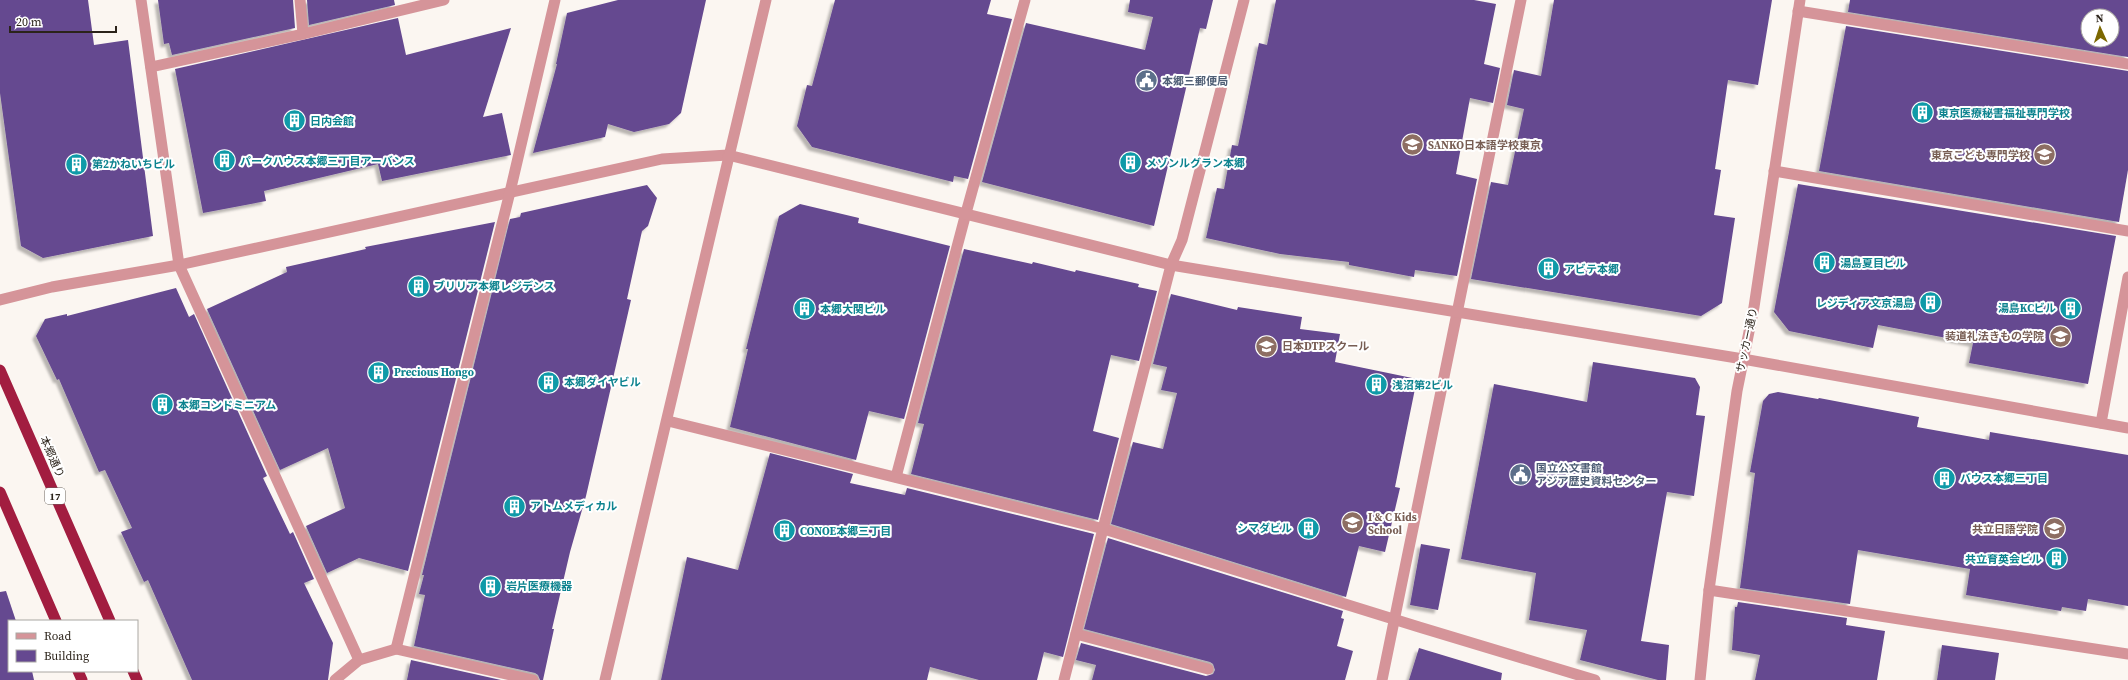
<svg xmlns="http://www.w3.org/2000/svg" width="2128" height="680" viewBox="0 0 2128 680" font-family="'Source Serif 4','Noto Sans JP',serif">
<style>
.building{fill:#654890;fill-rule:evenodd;filter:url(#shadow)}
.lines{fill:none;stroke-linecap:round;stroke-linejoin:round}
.service{stroke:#d59499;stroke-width:11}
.minor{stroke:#d59499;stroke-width:11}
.tertiary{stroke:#d59499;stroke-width:11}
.trunk{stroke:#a21d40;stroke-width:11}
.labels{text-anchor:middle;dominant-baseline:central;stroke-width:4;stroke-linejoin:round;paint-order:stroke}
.shield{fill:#fff;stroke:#6b655f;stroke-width:1}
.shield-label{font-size:10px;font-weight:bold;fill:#2b231a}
.service-label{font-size:11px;font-weight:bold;fill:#4e5e75;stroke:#fff;text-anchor:start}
.culture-label{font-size:11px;font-weight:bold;fill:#0d838f;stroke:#fff;text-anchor:start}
.education-label{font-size:11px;font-weight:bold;fill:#785e54;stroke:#fff;text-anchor:start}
.street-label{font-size:11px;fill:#2b231a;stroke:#fff}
</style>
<defs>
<filter id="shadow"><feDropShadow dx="-3.5" dy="3.5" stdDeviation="1" flood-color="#0004"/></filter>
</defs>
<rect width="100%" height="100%" fill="#fbf6f1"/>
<g class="building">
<polygon points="0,0 88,0 94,45 128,40 153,236 43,258 21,246 0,93"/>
<polygon points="158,0 293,0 295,28 172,55 169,43 164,44"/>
<polygon points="307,0 394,0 395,5 309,25"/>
<polygon points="618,0 706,0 681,113 669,124 634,132 608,124 605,137 533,153 557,64 556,64 567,13"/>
<polygon points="835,0 991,0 987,14 1012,19 968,179 954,176 953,182 812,147 797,126 807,85 812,86"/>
<polygon points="1130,0 1213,0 1206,29 1200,28 1154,226 982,182 1026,23 1145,50 1153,17 1128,12"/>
<polygon points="1276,0 1474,0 1496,4 1484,64 1500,68 1493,103 1470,98 1456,174 1477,179 1457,276 1415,270 1414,277 1349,265 1349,262 1280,254 1206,238 1217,188 1224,189 1232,145 1238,146 1259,43 1267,45"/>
<polygon points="1554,0 1772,0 1758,85 1728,80 1715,169 1721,170 1714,215 1735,218 1722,303 1701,316 1471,279 1491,182 1508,185 1524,109 1507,105 1514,70 1541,76"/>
<path d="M1850,0H2128V57L1848,12ZM2088,16H2112V40H2088Z"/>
<polygon points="398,18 406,55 511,28 483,117 502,113 511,155 382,181 378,164 264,191 266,201 203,213 175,69"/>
<polygon points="1846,26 2128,71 2128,170 2119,222 1819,171"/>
<polygon points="1798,184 2116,236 2088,384 1969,363 1973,343 1878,325 1873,348 1789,331 1774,312"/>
<polygon points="647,185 657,198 648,226 642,231 627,299 631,300 586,496 570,552 552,629 554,629 543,680 540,680 538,675 535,673 414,646 425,595 419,594 424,575 422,575 510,219 520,217 521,213"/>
<polygon points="800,204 859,218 858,223 950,246 904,419 869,411 856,460 730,427 748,349 746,349 779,216"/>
<polygon points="495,222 408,571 359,558 327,573 306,526 345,508 328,448 280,470 207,309 287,272 286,267 366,249 365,247"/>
<polygon points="964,249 1032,264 1033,262 1075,272 1076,270 1139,284 1138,287 1157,291 1139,361 1111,355 1093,431 1119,438 1098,520 911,474 924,424 918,423"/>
<polygon points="176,288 189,317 194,314 267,476 263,478 290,534 293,532 314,579 304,583 333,643 328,680 192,680 148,580 144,582 121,532 132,528 105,470 99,472 59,379 57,380 36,336 45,319 67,314 67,316"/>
<polygon points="1171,294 1237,310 1238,307 1302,317 1300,329 1340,334 1335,362 1417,379 1395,487 1400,488 1385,552 1359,546 1346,597 1111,524 1133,442 1163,449 1177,393 1161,390 1167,367 1153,364"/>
<polygon points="1593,362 1695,378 1700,387 1696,415 1705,416 1694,496 1667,492 1641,641 1669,645 1666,680 1658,680 1580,660 1587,630 1529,620 1536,573 1461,559 1494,384 1587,402"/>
<polygon points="1778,392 1818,399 1819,398 1919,417 1917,427 1989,440 1990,432 2128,455 2128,606 2088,599 2086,611 2062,607 2061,611 1966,595 1970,569 1858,550 1850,604 1740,588 1755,473 1750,472 1763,401 1769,394"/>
<polygon points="770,453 853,474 850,483 905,495 907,488 1094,534 1063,657 1044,652 1037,680 979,680 930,667 927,680 661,680 687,557 738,570"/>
<polygon points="1108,538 1343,611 1341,618 1344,619 1337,646 1353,651 1345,680 1092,680 1096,665 1076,660 1081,643 1206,676 1213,674 1215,670 1213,664 1210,662 1084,629"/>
<polygon points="1421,544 1450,549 1438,610 1410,605"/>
<polygon points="6,591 16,621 9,621 9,671 32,671 34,680 0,680 0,592"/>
<polygon points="1738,602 1847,618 1846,625 1885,631 1877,680 1755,680 1760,655 1732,650 1735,607 1737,607"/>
<polygon points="1942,645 1999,653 1995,680 1937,680"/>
<polygon points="1419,648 1502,673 1501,680 1409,680"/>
<polygon points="411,660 501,680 407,680"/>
</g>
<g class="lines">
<g class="service">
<polyline points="896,477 966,213"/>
<polyline points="1076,634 1208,669"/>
</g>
<g class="minor">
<polyline points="141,0 179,265 359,660"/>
<polyline points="300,0 303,34"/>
<polyline points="1798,11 2128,64"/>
<polyline points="151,67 303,34 444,0"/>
<polyline points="1774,171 2128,231"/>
<polyline points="966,213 1025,0"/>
<polyline points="0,300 52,287 179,265 662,159 728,155"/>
<polyline points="668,421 1104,529 1419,627 1595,680"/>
<polyline points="2101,423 2128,277"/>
<polyline points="1709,590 2128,654"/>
<polyline points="396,649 510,192 555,0"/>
<polyline points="335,680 359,660 396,649 533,680"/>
<polyline points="1064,680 1171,265 1182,240 1244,0"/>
<polyline points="1382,680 1521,0"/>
</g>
<g class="tertiary">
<polyline points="728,155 1171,265 1743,359 2128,428"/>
<polyline points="605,680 766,0"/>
<polyline points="1700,680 1709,590 1737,391 1754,307 1800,0"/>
</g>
<g class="trunk">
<polyline points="0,370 110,621"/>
<polyline points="0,492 56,621"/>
<polyline points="78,671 82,680"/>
<polyline points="133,671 137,680"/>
</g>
</g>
<defs>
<symbol id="civic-disc" viewBox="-11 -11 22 22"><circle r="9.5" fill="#5c6f8a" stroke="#fff"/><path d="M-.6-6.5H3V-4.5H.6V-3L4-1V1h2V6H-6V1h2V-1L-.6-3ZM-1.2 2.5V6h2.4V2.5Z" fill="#fff"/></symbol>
<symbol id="building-disc" viewBox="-11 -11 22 22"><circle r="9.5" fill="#0f9aa8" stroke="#fff"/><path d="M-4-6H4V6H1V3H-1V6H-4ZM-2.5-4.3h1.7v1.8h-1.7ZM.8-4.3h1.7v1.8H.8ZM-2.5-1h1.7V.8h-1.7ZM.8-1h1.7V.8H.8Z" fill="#fff"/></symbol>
<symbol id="university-disc" viewBox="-11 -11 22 22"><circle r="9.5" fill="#8d6e63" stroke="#fff"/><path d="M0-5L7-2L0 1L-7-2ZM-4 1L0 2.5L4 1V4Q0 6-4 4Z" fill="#fff"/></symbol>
<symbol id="school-disc" viewBox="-11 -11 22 22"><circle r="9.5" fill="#8d6e63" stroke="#fff"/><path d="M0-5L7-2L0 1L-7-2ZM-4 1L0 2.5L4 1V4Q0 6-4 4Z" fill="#fff"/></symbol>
</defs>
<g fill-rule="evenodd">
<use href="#civic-disc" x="1134" y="68" width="25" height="25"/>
<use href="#building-disc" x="1910" y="100" width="25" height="25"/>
<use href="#building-disc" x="282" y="108" width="25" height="25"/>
<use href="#university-disc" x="1400" y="132" width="25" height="25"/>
<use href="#school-disc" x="2032" y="142" width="25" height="25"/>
<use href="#building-disc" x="212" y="148" width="25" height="25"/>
<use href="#building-disc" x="1118" y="150" width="25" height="25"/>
<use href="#building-disc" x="64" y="152" width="25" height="25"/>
<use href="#building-disc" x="1812" y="250" width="25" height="25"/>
<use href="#building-disc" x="1536" y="256" width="25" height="25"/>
<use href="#building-disc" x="406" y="274" width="25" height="25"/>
<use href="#building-disc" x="1918" y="290" width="25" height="25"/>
<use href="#building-disc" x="2058" y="296" width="25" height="25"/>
<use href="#building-disc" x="792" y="296" width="25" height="25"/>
<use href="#school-disc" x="2048" y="324" width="25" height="25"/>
<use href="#university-disc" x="1254" y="334" width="25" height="25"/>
<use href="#building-disc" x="366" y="360" width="25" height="25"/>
<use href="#building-disc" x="536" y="370" width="25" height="25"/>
<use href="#building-disc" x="1364" y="372" width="25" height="25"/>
<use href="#building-disc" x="150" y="392" width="25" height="25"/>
<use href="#civic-disc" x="1508" y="462" width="25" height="25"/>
<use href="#building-disc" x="1932" y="466" width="25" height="25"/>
<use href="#building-disc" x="502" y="494" width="25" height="25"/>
<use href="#school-disc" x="1340" y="510" width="25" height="25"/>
<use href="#building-disc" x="1296" y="516" width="25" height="25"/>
<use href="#university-disc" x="2042" y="516" width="25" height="25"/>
<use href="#building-disc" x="772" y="518" width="25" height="25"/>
<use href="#building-disc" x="2044" y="546" width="25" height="25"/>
<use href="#building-disc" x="478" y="574" width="25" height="25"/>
</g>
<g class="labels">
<rect class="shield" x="45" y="488" width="20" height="16" rx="3"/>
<g class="shield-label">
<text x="55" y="496">17</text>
</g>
<g class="service-label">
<text x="1162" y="81">本郷三郵便局</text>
<text x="1536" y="468">国立公文書館<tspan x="1536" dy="13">アジア歴史資料センター</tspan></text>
</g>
<g class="culture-label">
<text x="1938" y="113">東京医療秘書福祉専門学校</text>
<text x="310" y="121">日内会館</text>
<text x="240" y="161">パークハウス本郷三丁目アーバンス</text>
<text x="1146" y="163">メゾンルグラン本郷</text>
<text x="92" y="164">第2かねいちビル</text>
<text x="1840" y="263">湯島夏目ビル</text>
<text x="1564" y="269">アビテ本郷</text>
<text x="434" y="286">ブリリア本郷レジデンス</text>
<text x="1914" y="303" text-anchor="end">レジディア文京湯島</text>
<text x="2056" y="308" text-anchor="end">湯島KCビル</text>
<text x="820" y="309">本郷大関ビル</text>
<text x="394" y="372">Precious Hongo</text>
<text x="564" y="382">本郷ダイヤビル</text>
<text x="1392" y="385">浅沼第2ビル</text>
<text x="178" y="405">本郷コンドミニアム</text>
<text x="1960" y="478">バウス本郷三丁目</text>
<text x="530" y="506">アトムメディカル</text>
<text x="1292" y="528" text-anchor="end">シマダビル</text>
<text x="800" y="531">CONOE本郷三丁目</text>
<text x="2042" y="559" text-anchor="end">共立育英会ビル</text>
<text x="506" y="586">岩片医療機器</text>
</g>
<g class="education-label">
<text x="1428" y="145">SANKO日本語学校東京</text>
<text x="2030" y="155" text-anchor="end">東京こども専門学校</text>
<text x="2044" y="336" text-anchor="end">装道礼法きもの学院</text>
<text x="1282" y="346">日本DTPスクール</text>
<text x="1368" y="517">I &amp; C Kids<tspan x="1368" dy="13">School</tspan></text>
<text x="2038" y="529" text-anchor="end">共立日語学院</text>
</g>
<g class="street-label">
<text transform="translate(1747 340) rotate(-78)">サッカー通り</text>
<text transform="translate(52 457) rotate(66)">本郷通り</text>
</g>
</g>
<rect x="8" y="620" width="130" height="52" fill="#ffffff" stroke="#aaa7a3"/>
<rect x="16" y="633" width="20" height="6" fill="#d59499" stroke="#aaa7a3"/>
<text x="44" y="640" font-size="12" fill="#2b231a">Road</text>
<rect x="16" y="650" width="20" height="12" fill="#654890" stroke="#aaa7a3"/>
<text x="44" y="660" font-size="12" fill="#2b231a">Building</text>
<g transform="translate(2100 28) rotate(357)"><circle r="19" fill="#ffffff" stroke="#aaa7a3"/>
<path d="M0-3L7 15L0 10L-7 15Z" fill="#7c6800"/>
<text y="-6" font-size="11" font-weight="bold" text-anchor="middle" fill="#2b231a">N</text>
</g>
<path d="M10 26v6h106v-6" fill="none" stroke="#2b231a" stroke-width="2"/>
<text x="16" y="26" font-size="12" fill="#2b231a" stroke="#ffffff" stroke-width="3" paint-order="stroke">20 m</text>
</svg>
